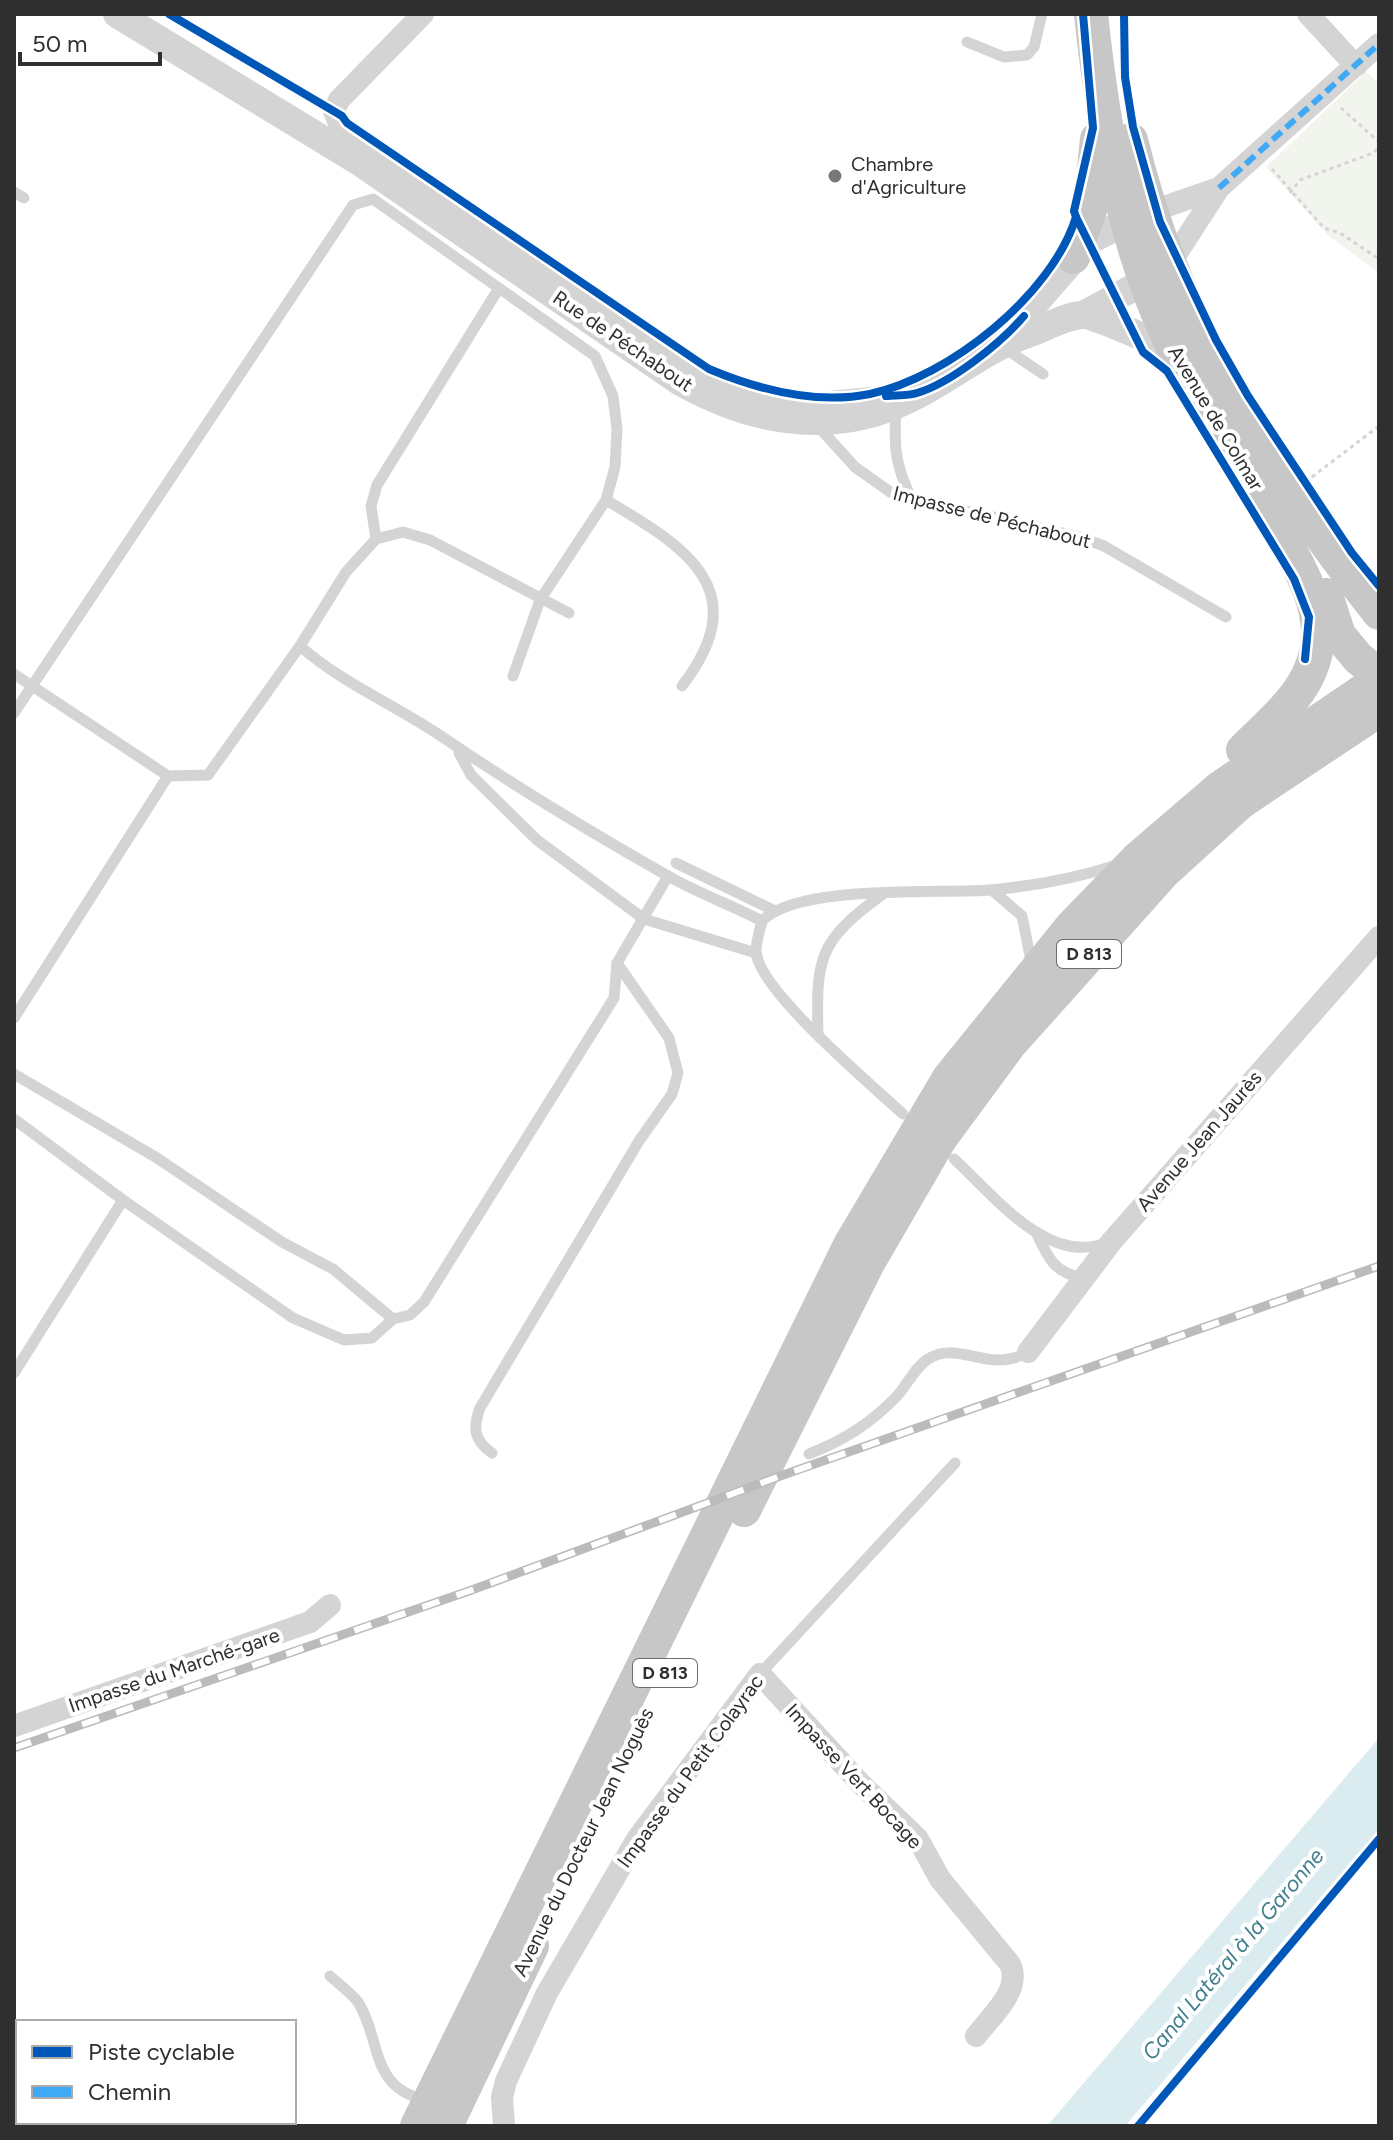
<svg xmlns="http://www.w3.org/2000/svg" width="1393" height="2140" viewBox="0 0 1393 2140" font-family="Figtree,sans-serif">
<style>
.green{fill:#f2f5ed}
.water{fill:#dbecf0}
.lines{fill:none;stroke-linecap:round;stroke-linejoin:round}
.path{stroke:#d4d4d4;stroke-width:3;stroke-dasharray:4 4;stroke-linecap:butt}
.service{stroke:#d4d4d4;stroke-width:11}
.minor{stroke:#d4d4d4;stroke-width:22}
.tertiary{stroke:#d4d4d4;stroke-width:28}
.primary{stroke:#c7c7c7;stroke-width:34}
.rail-casing{stroke:#bbb;stroke-width:9}
.rail{stroke:#fff;stroke-width:6;stroke-dasharray:18;stroke-linecap:butt}
.quiet{stroke:#3fa9f5;stroke-width:6;stroke-dasharray:12 6;stroke-linecap:butt}
.cycleway-casing{stroke:#fff;stroke-width:13}
.cycleway{stroke:#0057b8;stroke-width:8}
.poi-dot{fill:#787878;stroke:#fff;stroke-width:3}
.labels{text-anchor:middle;dominant-baseline:central;stroke-width:8;stroke-linejoin:round;paint-order:stroke}
.shield{fill:#fff;stroke:#6d6d6d;stroke-width:2}
.shield-label{font-size:18px;font-weight:bold;fill:#2f2f2f}
.poi-label{font-size:20px;fill:#2f2f2f;stroke:#fff;text-anchor:start}
.street-label{font-size:20px;fill:#2f2f2f;stroke:#fff}
.water-label{font-size:22px;font-style:italic;fill:#417f8e;stroke:#fff}
</style>
<rect width="100%" height="100%" fill="#fff"/>
<polygon class="green" points="1366,72 1379,83 1379,273 1330,237 1266,167"/>
<polygon class="water" points="1379,1738 1379,1829 1125,2126 1047,2126"/>
<g class="lines">
<g class="path">
<polyline points="1341,108 1379,142"/>
<polyline points="1272,169 1324,228 1340,233 1379,259"/>
<polyline points="1290,193 1300,180 1373,153 1379,147"/>
<polyline points="1312,477 1379,426"/>
</g>
<g class="service">
<polyline points="967,42 1004,57 1027,55 1034,47 1042,14"/>
<polyline points="14,192 24,198"/>
<polyline points="1003,347 1043,374"/>
<path d="M896,405C894,446 894,463 912,500"/>
<polyline points="816,424 855,467 893,494 1080,537 1104,546 1226,617"/>
<path d="M606,500C686,547 756,590 682,686"/>
<polyline points="376,539 371,506 377,485 499,288"/>
<path d="M300,646C343,684 396,705 444,738C516,787 592,833 668,876C698,893 731,905 762,921C760,930 756,942 756,951C757,989 874,1087 903,1114"/>
<polyline points="14,674 168,776"/>
<polyline points="14,713 353,205 373,199 595,356 613,396 617,429 615,467 606,500 540,600 513,676"/>
<polyline points="459,753 471,775 537,840 644,919 756,953"/>
<polyline points="676,863 773,910"/>
<polyline points="992,890 1022,916 1032,966"/>
<path d="M762,921C797,884 938,894 990,890C1033,886 1077,878 1117,865"/>
<polyline points="14,1018 168,776 208,775 300,646 346,572 376,539 403,532 430,540 569,613"/>
<path d="M818,1035C816,958 818,941 883,894"/>
<polyline points="14,1074 157,1158 282,1242 333,1269 393,1319"/>
<polyline points="14,1119 123,1200 293,1318 344,1340 372,1338 393,1319 410,1315 424,1302 614,998 617,963 668,876"/>
<path d="M954,1159C992,1193 1047,1266 1105,1243"/>
<path d="M1036,1232C1047,1256 1055,1275 1083,1277"/>
<polyline points="14,1373 123,1200"/>
<path d="M492,1453C473,1440 473,1427 480,1408L639,1141L672,1094L678,1073L669,1038L617,963"/>
<path d="M809,1454C844,1440 870,1424 896,1397C907,1386 914,1368 928,1359C960,1339 987,1375 1028,1352"/>
<polyline points="760,1674 955,1463"/>
<path d="M330,1976C339,1984 351,1993 358,2002C382,2040 369,2088 426,2100"/>
</g>
<g class="minor">
<polyline points="423,14 339,100 334,111 342,131 627,331 714,383 755,398 798,405 901,395"/>
<polyline points="1308,14 1356,66"/>
<polyline points="1141,215 1219,188"/>
<polyline points="1161,268 1177,253 1219,188 1379,44"/>
<polyline points="1028,1352 1112,1241 1379,937"/>
<polyline points="14,1726 310,1622 330,1605"/>
<polyline points="14,2086 18,2089"/>
<polyline points="46,2126 46,2122"/>
<path d="M504,2126L502,2097L506,2081L547,1993L637,1839L760,1674L861,1784L918,1839L940,1879L1010,1964C1022,1990 992,2015 976,2036"/>
</g>
<g class="tertiary">
<path d="M117,14L358,161L679,381C746,419 822,436 896,405C943,386 981,350 1030,333C1045,328 1067,315 1083,315C1096,315 1157,344 1174,350"/>
<polyline points="1083,315 1144,282"/>
<polyline points="1000,343 1090,240 1127,222"/>
</g>
<g class="primary">
<path d="M1091,14C1103,128 1123,243 1173,348C1206,415 1252,475 1286,542C1301,571 1317,598 1318,632C1318,686 1277,716 1243,750"/>
<path d="M1131,140C1175,321 1264,468 1379,613"/>
<polyline points="1073,257 1090,210 1097,139"/>
<polyline points="1326,595 1339,635 1358,658 1379,675"/>
<polyline points="744,1510 868,1263 940,1139 1010,1044 1164,872 1241,802 1379,710"/>
<polyline points="417,2126 850,1245 949,1078 1072,926 1137,859 1221,787 1379,680"/>
<polyline points="446,2126 532,1946"/>
</g>
<defs>
<polyline id="rail" points="14,1748 469,1591 783,1475 1379,1266"/>
</defs>
<use href="#rail" class="rail-casing"/>
<use href="#rail" class="rail"/>
<polyline class="quiet" points="1219,188 1379,44"/>
<defs>
<g id="cycleway">
<path d="M169,14L342,116L347,123L709,369C759,390 815,405 870,394C949,377 1052,295 1076,217"/>
<polyline points="1083,14 1093,128 1074,211 1076,217 1143,352 1167,371 1294,579 1309,617 1305,659"/>
<polyline points="1124,14 1125,77 1133,127 1160,222 1216,340 1248,396 1352,553 1379,586"/>
<path d="M886,396C896,395 908,396 917,393C951,383 1001,343 1024,316"/>
<polyline points="1138,2126 1379,1839"/>
</g>
</defs>
<use href="#cycleway" class="cycleway-casing"/>
<use href="#cycleway" class="cycleway"/>
</g>
<circle class="poi-dot" cx="835" cy="176" r="8"/>
<g class="labels">
<g class="shield">
<rect x="1057" y="940" width="64" height="28" rx="6"/>
<rect x="633" y="1659" width="64" height="28" rx="6"/>
</g>
<g class="shield-label">
<text x="1089" y="954">D 813</text>
<text x="665" y="1673">D 813</text>
</g>
<g class="poi-label">
<text x="851" y="164">Chambre<tspan x="851" dy="23">d'Agriculture</tspan></text>
</g>
<g class="street-label">
<text transform="translate(623 341) rotate(34)">Rue de Péchabout</text>
<text transform="translate(1216 418) rotate(59)">Avenue de Colmar</text>
<text transform="translate(992 517) rotate(14)">Impasse de Péchabout</text>
<text transform="translate(1199 1141) rotate(-49)">Avenue Jean Jaurès</text>
<text transform="translate(174 1670) rotate(-19)">Impasse du Marché-gare</text>
<text transform="translate(690 1771) rotate(-54)">Impasse du Petit Colayrac</text>
<text transform="translate(854 1776) rotate(47)">Impasse Vert Bocage</text>
<text transform="translate(583 1842) rotate(-64)">Avenue du Docteur Jean Noguès</text>
</g>
<g class="water-label">
<text transform="translate(1233 1954) rotate(-50)">Canal Latéral à la Garonne</text>
</g>
</g>
<rect width="1393" height="2140" fill="none" stroke="#2f2f2f" stroke-width="32"/>
<rect x="16" y="2020" width="280" height="104" fill="#ffffff" stroke="#acacac" stroke-width="2"/>
<rect x="32" y="2046" width="40" height="12" fill="#0057b8" stroke="#acacac" stroke-width="2"/>
<text x="88" y="2060" font-size="24" fill="#2f2f2f">Piste cyclable</text>
<rect x="32" y="2086" width="40" height="12" fill="#3fa9f5" stroke="#acacac" stroke-width="2"/>
<text x="88" y="2100" font-size="24" fill="#2f2f2f">Chemin</text>
<path d="M20 52v12h140v-12" fill="none" stroke="#2f2f2f" stroke-width="4"/>
<text x="32" y="52" font-size="24" fill="#2f2f2f" stroke="#ffffff" stroke-width="6" paint-order="stroke">50 m</text>
</svg>
